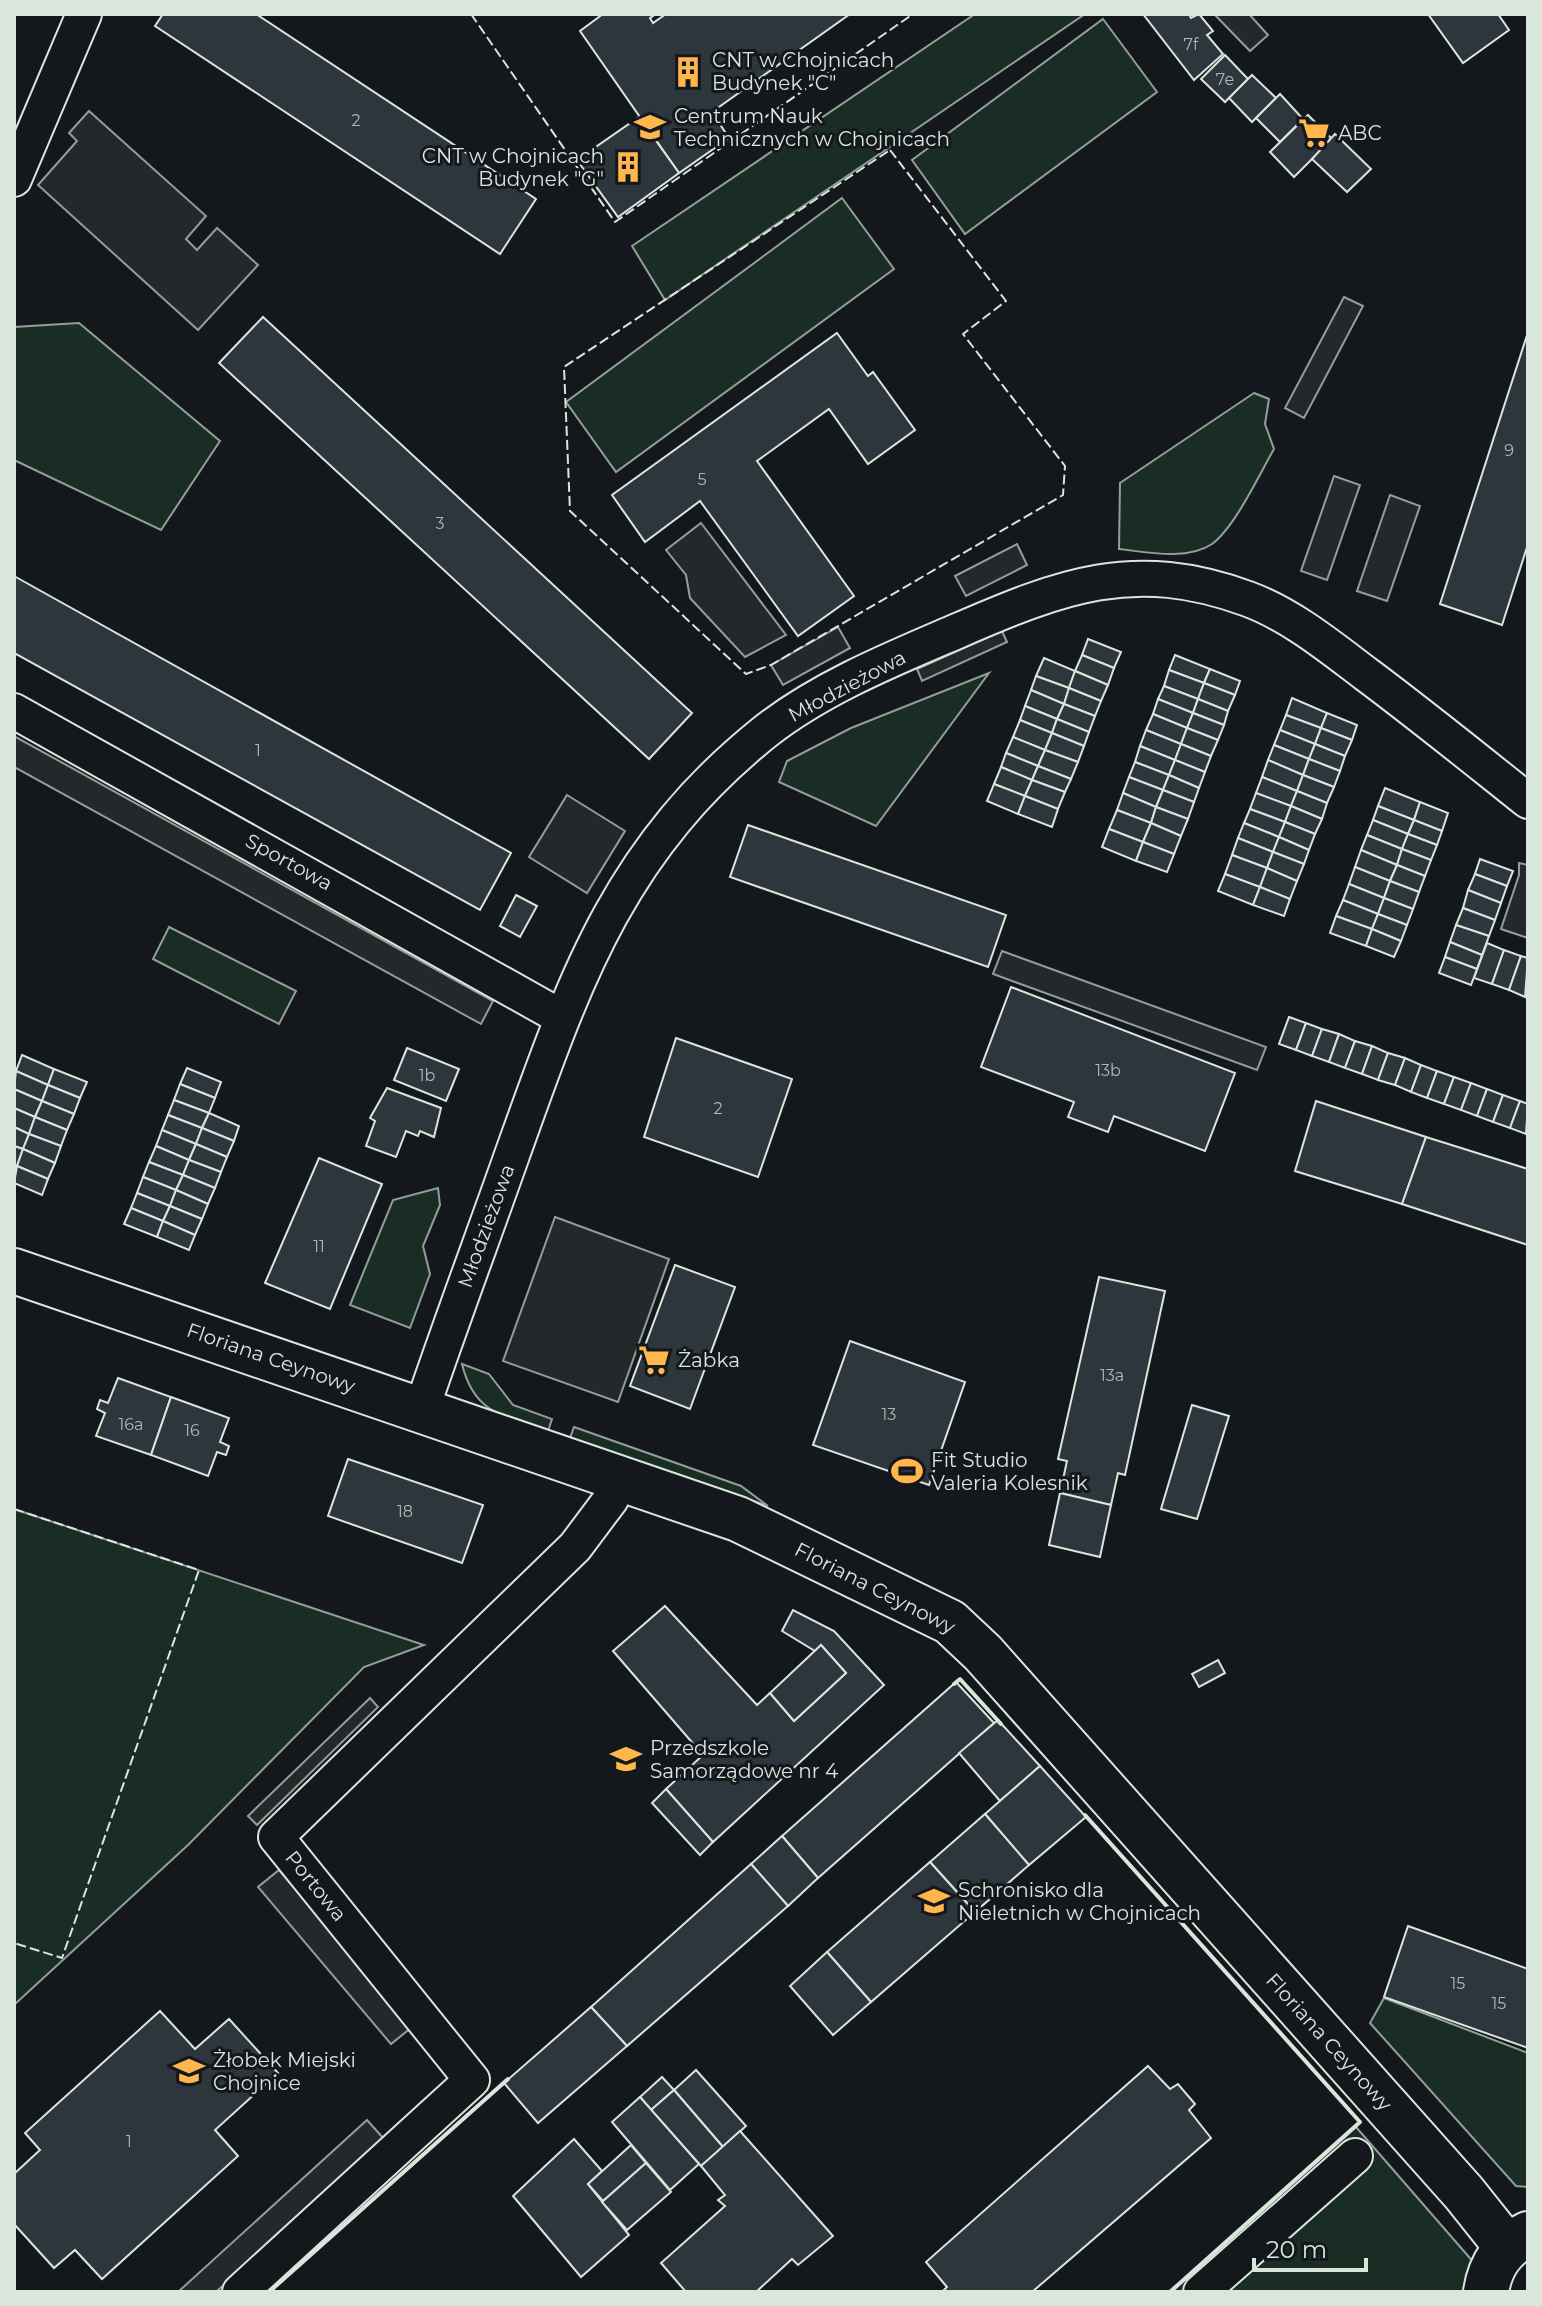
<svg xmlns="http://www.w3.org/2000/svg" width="1542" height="2306" viewBox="0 0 1542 2306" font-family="Montserrat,sans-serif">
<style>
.green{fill:#1a2d24;stroke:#939e99;stroke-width:2}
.parking{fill:#24282b;stroke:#939e99;stroke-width:2}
.building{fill:#2c363c;stroke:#d8e6dc;stroke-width:2}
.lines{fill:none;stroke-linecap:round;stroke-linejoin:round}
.street-casing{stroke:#d8e6dc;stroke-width:38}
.secondary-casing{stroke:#d8e6dc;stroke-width:48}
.street{stroke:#14181c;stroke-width:34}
.secondary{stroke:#14181c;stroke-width:44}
.fence{stroke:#d8e6dc;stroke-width:2;stroke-dasharray:10 4;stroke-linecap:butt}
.wall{stroke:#d8e6dc;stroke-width:4}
.labels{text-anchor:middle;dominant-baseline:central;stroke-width:6;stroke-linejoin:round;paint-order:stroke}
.number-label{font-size:16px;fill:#adbab4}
.poi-label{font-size:20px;fill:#d8e6dc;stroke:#14181c;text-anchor:start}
.street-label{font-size:20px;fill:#d8e6dc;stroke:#14181c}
</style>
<rect width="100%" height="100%" fill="#14181c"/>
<g class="green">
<polygon points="975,14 1085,14 665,300 632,246"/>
<polygon points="1103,19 1157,92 965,234 912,160"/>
<polygon points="842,198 894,269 616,472 566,402"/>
<polygon points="79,323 220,441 161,530 14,460 14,327"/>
<path d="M1254,393L1269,399L1265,424L1274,449C1259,475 1235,527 1212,544C1187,561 1146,552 1119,549L1120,483Z"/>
<polygon points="989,673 876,826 779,782 787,761 851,728"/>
<polygon points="169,927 296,991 279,1024 153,959"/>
<polygon points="438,1188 440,1205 423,1246 430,1274 410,1328 350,1305 393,1200"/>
<path d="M462,1364L489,1374L513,1405L552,1419L548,1431C504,1416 474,1414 462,1364Z"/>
<polygon points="574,1427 741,1486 768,1506 570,1438"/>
<polygon points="14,1509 424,1645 364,1667 188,1845 14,2005"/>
<polygon points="1384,1998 1528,2053 1528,2187 1516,2186 1370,2023"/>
<polygon points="1356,2127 1482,2272 1473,2292 1171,2292"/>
</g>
<g class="parking">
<polygon points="1214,14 1249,14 1268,35 1250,51"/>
<polygon points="89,111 206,216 186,239 197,250 217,228 258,265 198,330 38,185 77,141 69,133"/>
<polygon points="1344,297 1363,306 1304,418 1285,408"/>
<polygon points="1334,476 1360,485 1327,580 1301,571"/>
<polygon points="1390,495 1420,506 1387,601 1357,591"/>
<polygon points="701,523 786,635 745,657 690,598 686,575 666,550"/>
<polygon points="1017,544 1027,565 966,596 955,576"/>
<polygon points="838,627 850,648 783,685 771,665"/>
<polygon points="1002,631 1007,642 922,681 917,669"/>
<polygon points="14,736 493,1001 481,1024 14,767"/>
<polygon points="567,795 625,831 587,893 529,857"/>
<polygon points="1519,863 1528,865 1528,938 1501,929 1519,875"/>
<polygon points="1002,951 1266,1047 1257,1070 993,974"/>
<polygon points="555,1217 669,1259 618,1402 503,1361"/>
<polygon points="370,1698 378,1707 257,1825 248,1816"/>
<polygon points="279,1870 412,2027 391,2044 258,1887"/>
<polygon points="367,2120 384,2139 216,2292 178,2292"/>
</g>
<g class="building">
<polygon points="163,14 256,14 536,199 500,254 155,26"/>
<polygon points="603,14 656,14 650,18 653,23 666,14 850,14 712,112 729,138 679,173 580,31"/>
<polygon points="1143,14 1189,14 1191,18 1199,14 1213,31 1207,35 1223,54 1194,80"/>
<polygon points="1428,14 1498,14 1509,30 1463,63"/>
<polygon points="1225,55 1248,79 1225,102 1201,79"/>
<polygon points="1252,75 1276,98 1252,122 1229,98"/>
<polygon points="1280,94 1303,119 1280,142 1256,118"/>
<polygon points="1308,115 1332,139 1294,177 1270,152"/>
<polygon points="639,117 679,173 618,217 577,160"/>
<polygon points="1335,134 1371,169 1347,192 1312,159"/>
<polygon points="263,317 692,713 649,759 219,363"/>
<polygon points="1528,332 1528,544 1502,625 1440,604"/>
<polygon points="837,333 868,376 873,372 915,430 868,464 829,409 757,461 854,596 798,636 700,501 645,542 612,495"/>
<polygon points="14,576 511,853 480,910 14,653"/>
<polygon points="1088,639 1121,652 1114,668 1082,655"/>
<polygon points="1082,655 1114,668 1108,685 1075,671"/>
<polygon points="1175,655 1210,669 1204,683 1169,670"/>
<polygon points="1044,658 1075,671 1069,688 1036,676"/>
<polygon points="1210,669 1240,681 1235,695 1204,683"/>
<polygon points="1169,670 1204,683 1198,699 1164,686"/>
<polygon points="1075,671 1108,685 1101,701 1069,688"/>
<polygon points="1036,676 1069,688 1064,704 1031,690"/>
<polygon points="1204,683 1235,695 1228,711 1198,699"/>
<polygon points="1164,686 1198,699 1193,713 1158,699"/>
<polygon points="1069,688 1101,701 1095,716 1064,704"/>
<polygon points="1031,690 1064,704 1057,719 1025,706"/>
<polygon points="1292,698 1327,713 1321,728 1286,715"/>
<polygon points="1158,699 1193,713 1187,728 1153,714"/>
<polygon points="1198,699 1228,711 1224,725 1193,713"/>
<polygon points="1064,704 1095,716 1089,732 1057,719"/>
<polygon points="1025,706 1057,719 1052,733 1020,720"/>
<polygon points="1193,713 1224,725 1218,740 1187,728"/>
<polygon points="1327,713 1357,725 1352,740 1321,728"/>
<polygon points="1153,714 1187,728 1181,744 1146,730"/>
<polygon points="1286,715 1321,728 1315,744 1280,730"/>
<polygon points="1057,719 1089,732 1084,746 1052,733"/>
<polygon points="1020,720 1052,733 1045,750 1013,737"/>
<polygon points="1187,728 1218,740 1211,756 1181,744"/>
<polygon points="1321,728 1352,740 1345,756 1315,744"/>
<polygon points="1146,730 1181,744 1175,760 1140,746"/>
<polygon points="1280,730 1315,744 1309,759 1274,745"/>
<polygon points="1052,733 1084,746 1078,762 1045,750"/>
<polygon points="1013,737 1045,750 1038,766 1006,753"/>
<polygon points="1181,744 1211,756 1205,772 1175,760"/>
<polygon points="1315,744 1345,756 1340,771 1309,759"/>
<polygon points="1274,745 1309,759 1303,775 1268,760"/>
<polygon points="1140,746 1175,760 1169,775 1135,762"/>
<polygon points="1045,750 1078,762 1071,779 1038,766"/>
<polygon points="1006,753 1038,766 1032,780 1001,767"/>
<polygon points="1309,759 1340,771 1334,787 1303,775"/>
<polygon points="1175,760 1205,772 1199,788 1169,775"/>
<polygon points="1268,760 1303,775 1297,791 1262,777"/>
<polygon points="1135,762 1169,775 1163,790 1129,777"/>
<polygon points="1038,766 1071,779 1065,792 1032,780"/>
<polygon points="1001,767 1032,780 1025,796 994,784"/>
<polygon points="1169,775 1199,788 1194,802 1163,790"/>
<polygon points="1303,775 1334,787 1327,803 1297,791"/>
<polygon points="1129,777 1163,790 1156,807 1123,793"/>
<polygon points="1262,777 1297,791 1291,806 1256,793"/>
<polygon points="1032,780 1065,792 1058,809 1025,796"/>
<polygon points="994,784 1025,796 1018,814 987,801"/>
<polygon points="1385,788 1420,802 1414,820 1378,806"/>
<polygon points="1163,790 1194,802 1188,819 1156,807"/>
<polygon points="1297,791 1327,803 1322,819 1291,806"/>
<polygon points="1123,793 1156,807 1151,823 1117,810"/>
<polygon points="1256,793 1291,806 1285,822 1250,809"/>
<polygon points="1025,796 1058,809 1052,827 1018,814"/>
<polygon points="1420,802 1448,813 1442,831 1414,820"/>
<polygon points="1291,806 1322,819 1315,834 1285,822"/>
<polygon points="1378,806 1414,820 1408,834 1373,820"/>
<polygon points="1156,807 1188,819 1181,836 1151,823"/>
<polygon points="1250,809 1285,822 1279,837 1244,823"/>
<polygon points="1117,810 1151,823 1143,842 1109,829"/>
<polygon points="1373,820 1408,834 1402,849 1367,835"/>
<polygon points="1414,820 1442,831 1437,845 1408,834"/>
<polygon points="1285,822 1315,834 1309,850 1279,837"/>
<polygon points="1151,823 1181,836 1174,854 1143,842"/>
<polygon points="1244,823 1279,837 1273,852 1238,838"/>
<polygon points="748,825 1006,915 988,967 730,877"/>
<polygon points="1109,829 1143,842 1136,861 1102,847"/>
<polygon points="1408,834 1437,845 1431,860 1402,849"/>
<polygon points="1367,835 1402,849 1397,865 1361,850"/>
<polygon points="1279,837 1309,850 1304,864 1273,852"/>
<polygon points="1238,838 1273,852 1267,868 1232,855"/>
<polygon points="1143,842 1174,854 1167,872 1136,861"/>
<polygon points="1402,849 1431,860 1425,876 1397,865"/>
<polygon points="1361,850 1397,865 1390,881 1355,867"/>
<polygon points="1273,852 1304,864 1297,881 1267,868"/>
<polygon points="1232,855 1267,868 1260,887 1225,874"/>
<polygon points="1480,859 1513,871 1507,886 1475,874"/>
<polygon points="1397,865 1425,876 1419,892 1390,881"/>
<polygon points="1355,867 1390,881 1384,898 1349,884"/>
<polygon points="1267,868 1297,881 1290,899 1260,887"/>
<polygon points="1225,874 1260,887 1253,905 1218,891"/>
<polygon points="1475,874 1507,886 1501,903 1468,890"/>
<polygon points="1390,881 1419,892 1413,909 1384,898"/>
<polygon points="1349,884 1384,898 1378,914 1343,900"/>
<polygon points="1260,887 1290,899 1284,916 1253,905"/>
<polygon points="1468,890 1501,903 1495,920 1463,908"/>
<polygon points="516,895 537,906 520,937 500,926"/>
<polygon points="1384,898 1413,909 1407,925 1378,914"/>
<polygon points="1343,900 1378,914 1372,929 1336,916"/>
<polygon points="1463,908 1495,920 1489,936 1456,925"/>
<polygon points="1378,914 1407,925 1401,941 1372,929"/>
<polygon points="1336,916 1372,929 1366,946 1330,933"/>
<polygon points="1456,925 1489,936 1482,955 1450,942"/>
<polygon points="1372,929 1401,941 1394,957 1366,946"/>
<polygon points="1450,942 1482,955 1477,969 1445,957"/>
<polygon points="1487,943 1504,950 1492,984 1474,978"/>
<polygon points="1504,950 1521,956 1509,990 1492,984"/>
<polygon points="1521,956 1528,958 1525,997 1509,990"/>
<polygon points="1445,957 1477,969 1471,985 1439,973"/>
<polygon points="1011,987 1235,1073 1205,1151 1114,1116 1108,1132 1068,1117 1074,1102 981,1067"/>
<polygon points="1289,1017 1306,1023 1296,1050 1279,1044"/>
<polygon points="1306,1023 1322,1029 1312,1056 1296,1050"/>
<polygon points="1322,1029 1339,1034 1329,1062 1312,1056"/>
<polygon points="1339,1034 1355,1041 1345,1068 1329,1062"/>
<polygon points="676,1038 792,1079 758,1177 644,1137"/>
<polygon points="1355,1041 1372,1046 1362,1074 1345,1068"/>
<polygon points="1372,1046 1388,1053 1378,1080 1362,1074"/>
<polygon points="407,1048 459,1069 446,1101 394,1080"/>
<polygon points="1388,1053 1405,1058 1395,1085 1378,1080"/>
<polygon points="22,1055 54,1069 48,1085 16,1071"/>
<polygon points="1405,1058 1421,1065 1411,1092 1395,1085"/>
<polygon points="1421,1065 1437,1071 1427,1098 1411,1092"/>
<polygon points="187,1068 221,1082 215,1098 180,1084"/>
<polygon points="54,1069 87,1082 80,1098 48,1085"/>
<polygon points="16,1071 48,1085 42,1101 14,1089"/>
<polygon points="1437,1071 1454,1077 1444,1104 1427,1098"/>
<polygon points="1454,1077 1471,1083 1461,1110 1444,1104"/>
<polygon points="1471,1083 1487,1089 1477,1116 1461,1110"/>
<polygon points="180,1084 215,1098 209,1113 174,1100"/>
<polygon points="48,1085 80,1098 74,1114 42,1101"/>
<polygon points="387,1088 441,1108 434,1137 420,1131 418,1136 406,1131 396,1157 366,1146 375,1121 370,1118"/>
<polygon points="14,1089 42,1101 35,1117 14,1108"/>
<polygon points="1487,1089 1503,1095 1493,1122 1477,1116"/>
<polygon points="1503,1095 1520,1101 1510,1128 1493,1122"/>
<polygon points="174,1100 209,1113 202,1128 168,1115"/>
<polygon points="42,1101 74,1114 67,1130 35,1117"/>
<polygon points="1316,1101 1426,1137 1402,1204 1295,1171"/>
<polygon points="1520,1101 1528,1104 1526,1134 1510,1128"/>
<polygon points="14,1108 35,1117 29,1134 14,1127"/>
<polygon points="209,1113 239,1126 234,1141 202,1128"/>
<polygon points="168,1115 202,1128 196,1144 162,1130"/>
<polygon points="35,1117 67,1130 61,1146 29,1134"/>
<polygon points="14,1127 29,1134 23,1149 14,1146"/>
<polygon points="202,1128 234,1141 227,1157 196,1144"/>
<polygon points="162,1130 196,1144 189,1160 156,1146"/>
<polygon points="29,1134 61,1146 55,1163 23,1149"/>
<polygon points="1426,1137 1528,1169 1528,1245 1402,1204"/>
<polygon points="196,1144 227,1157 221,1172 189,1160"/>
<polygon points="14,1146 23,1149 17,1166 14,1165"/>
<polygon points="156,1146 189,1160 183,1175 149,1162"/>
<polygon points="23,1149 55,1163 48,1179 17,1166"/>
<polygon points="319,1158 382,1184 330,1309 265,1283"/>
<polygon points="189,1160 221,1172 215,1188 183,1175"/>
<polygon points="149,1162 183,1175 176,1190 143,1177"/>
<polygon points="17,1166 48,1179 42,1195 14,1183"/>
<polygon points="183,1175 215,1188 208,1204 176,1190"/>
<polygon points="143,1177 176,1190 170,1206 137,1193"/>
<polygon points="176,1190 208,1204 202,1219 170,1206"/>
<polygon points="137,1193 170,1206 163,1221 131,1208"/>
<polygon points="170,1206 202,1219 195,1235 163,1221"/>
<polygon points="131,1208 163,1221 157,1237 124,1224"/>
<polygon points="163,1221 195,1235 189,1250 157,1237"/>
<polygon points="675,1265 735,1287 690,1409 630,1386"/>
<polygon points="1099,1277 1165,1291 1125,1475 1118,1473 1111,1505 1060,1493 1067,1461 1058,1459"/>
<polygon points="850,1341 965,1382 929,1485 813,1445"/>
<polygon points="118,1378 171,1397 151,1455 96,1436 105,1413 97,1409 100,1400 108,1403"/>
<polygon points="171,1397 229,1418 220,1442 229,1446 226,1455 217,1452 208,1476 151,1455"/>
<polygon points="1192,1405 1229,1416 1197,1519 1161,1509"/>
<polygon points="348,1459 483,1505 462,1563 328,1516"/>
<polygon points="1060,1493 1111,1505 1100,1557 1049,1545"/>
<polygon points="665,1606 757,1705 770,1693 794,1721 846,1673 821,1645 815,1651 782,1631 793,1610 834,1631 884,1685 713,1842 666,1789 703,1755 613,1651"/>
<polygon points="821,1645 846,1673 794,1721 770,1693"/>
<polygon points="1218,1660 1225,1673 1199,1687 1192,1674"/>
<polygon points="956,1682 994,1723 818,1878 782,1836"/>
<polygon points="998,1720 1040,1766 1000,1801 959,1753"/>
<polygon points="1040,1766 1086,1817 1029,1865 985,1814"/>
<polygon points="666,1789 713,1842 700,1855 652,1803"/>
<polygon points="985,1814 1029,1865 975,1912 930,1862"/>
<polygon points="782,1836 818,1878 788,1906 751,1864"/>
<polygon points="930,1862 975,1912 871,2002 827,1952"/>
<polygon points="751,1864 788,1906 627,2046 591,2007"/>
<polygon points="1408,1926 1528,1969 1528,2048 1384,1997"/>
<polygon points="827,1952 871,2002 833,2035 790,1986"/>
<polygon points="591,2007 627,2046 538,2123 504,2083"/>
<polygon points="160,2011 195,2049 229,2019 278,2073 215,2130 238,2156 102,2279 75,2250 54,2268 14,2224 14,2174 40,2150 25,2133"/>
<polygon points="1148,2066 1170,2089 1178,2084 1195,2104 1189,2110 1211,2138 1032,2292 942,2292 947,2287 926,2262"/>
<polygon points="696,2070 746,2126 723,2147 674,2090"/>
<polygon points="662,2077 674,2090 651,2110 640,2097"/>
<polygon points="674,2090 723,2147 701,2166 651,2110"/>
<polygon points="640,2097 699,2164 670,2190 612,2122"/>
<polygon points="740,2131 833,2236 798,2265 792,2259 756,2292 686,2292 661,2263 725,2206 718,2200 725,2195 701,2166"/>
<polygon points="574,2139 602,2171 588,2184 629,2235 581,2277 513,2196"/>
<polygon points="631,2145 646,2163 603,2201 588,2184"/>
<polygon points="646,2163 671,2192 627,2230 602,2202"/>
</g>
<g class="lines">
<defs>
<g id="street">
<polyline points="14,179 84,14"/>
<polyline points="14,711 561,1017"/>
<path d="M421,1411C450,1325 482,1240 512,1155C574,982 617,850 766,731C821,688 892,659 955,632C1061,586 1134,557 1248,599C1291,615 1329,646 1366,674C1421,715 1474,758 1528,801"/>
<polyline points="240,2292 472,2080 276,1837 575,1547 611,1499 618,1477"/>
<polyline points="1201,2292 1355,2156"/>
</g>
<g id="secondary">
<polyline points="14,1271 738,1519 950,1622 983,1653 1464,2193 1507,2247"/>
<path d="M1486,2292C1490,2265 1503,2246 1528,2234"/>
</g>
</defs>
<use href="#street" class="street-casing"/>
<use href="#secondary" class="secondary-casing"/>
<use href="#street" class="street"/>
<use href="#secondary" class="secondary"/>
<g class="fence">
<polyline points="471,14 615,222 913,14"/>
<polygon points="890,150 1006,301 963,334 1065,466 1063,495 771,665 746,674 570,511 564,367"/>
<polyline points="14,1509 199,1570 62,1958 14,1943"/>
</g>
<g class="wall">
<polyline points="954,1684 960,1679 1001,1724"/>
<polyline points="1085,1815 1360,2122 1170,2292"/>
<polyline points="269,2292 508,2079"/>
</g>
</g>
<defs>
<symbol id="building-bare" viewBox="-9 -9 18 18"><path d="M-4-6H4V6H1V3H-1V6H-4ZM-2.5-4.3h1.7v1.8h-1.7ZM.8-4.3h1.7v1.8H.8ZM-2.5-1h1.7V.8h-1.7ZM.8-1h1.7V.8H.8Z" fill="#ffb74d" stroke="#14181c" stroke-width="2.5" paint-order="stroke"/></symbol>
<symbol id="school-bare" viewBox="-9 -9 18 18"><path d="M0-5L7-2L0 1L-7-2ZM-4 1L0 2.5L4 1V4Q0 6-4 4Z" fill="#ffb74d" stroke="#14181c" stroke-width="2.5" paint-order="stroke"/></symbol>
<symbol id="supermarket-bare" viewBox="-9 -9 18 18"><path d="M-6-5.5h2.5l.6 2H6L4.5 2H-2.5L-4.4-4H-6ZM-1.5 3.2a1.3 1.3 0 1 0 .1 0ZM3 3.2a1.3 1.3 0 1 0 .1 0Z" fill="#ffb74d" stroke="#14181c" stroke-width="2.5" paint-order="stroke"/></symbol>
<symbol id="stadium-bare" viewBox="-9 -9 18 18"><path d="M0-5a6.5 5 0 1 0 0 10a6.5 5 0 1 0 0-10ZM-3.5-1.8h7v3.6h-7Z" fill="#ffb74d" stroke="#14181c" stroke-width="2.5" paint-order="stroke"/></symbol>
</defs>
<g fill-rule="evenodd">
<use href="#building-bare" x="666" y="50" width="44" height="44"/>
<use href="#school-bare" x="628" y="105" width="44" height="44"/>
<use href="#supermarket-bare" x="1292" y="111" width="44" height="44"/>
<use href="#building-bare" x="606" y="145" width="44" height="44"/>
<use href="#supermarket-bare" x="632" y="1338" width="44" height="44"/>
<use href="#stadium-bare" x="885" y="1449" width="44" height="44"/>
<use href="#school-bare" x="604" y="1737" width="44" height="44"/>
<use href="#school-bare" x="912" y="1879" width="44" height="44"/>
<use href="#school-bare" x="167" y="2049" width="44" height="44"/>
</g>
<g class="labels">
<g class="number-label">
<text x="1191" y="44">7f</text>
<text x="1225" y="79">7e</text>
<text x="356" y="120">2</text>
<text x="1509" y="450">9</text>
<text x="702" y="479">5</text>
<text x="440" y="523">3</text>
<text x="258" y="750">1</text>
<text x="1108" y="1070">13b</text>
<text x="427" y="1075">1b</text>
<text x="718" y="1108">2</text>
<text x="319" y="1246">11</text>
<text x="1112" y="1375">13a</text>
<text x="889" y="1414">13</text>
<text x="131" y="1424">16a</text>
<text x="192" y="1430">16</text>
<text x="405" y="1511">18</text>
<text x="1458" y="1983">15</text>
<text x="1499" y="2003">15</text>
<text x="129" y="2141">1</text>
</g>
<g class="poi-label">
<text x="712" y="60">CNT w Chojnicach<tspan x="712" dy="23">Budynek "C"</tspan></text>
<text x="674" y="116">Centrum Nauk<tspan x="674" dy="23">Technicznych w Chojnicach</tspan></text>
<text x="1338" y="133">ABC</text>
<text x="604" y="156" text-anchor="end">CNT w Chojnicach<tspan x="604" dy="23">Budynek "G"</tspan></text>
<text x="678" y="1360">Żabka</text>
<text x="931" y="1460">Fit Studio<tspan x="931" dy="23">Valeria Kolesnik</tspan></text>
<text x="650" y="1748">Przedszkole<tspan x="650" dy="23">Samorządowe nr 4</tspan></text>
<text x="958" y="1890">Schronisko dla<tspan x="958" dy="23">Nieletnich w Chojnicach</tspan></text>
<text x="213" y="2060">Żłobek Miejski<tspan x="213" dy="23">Chojnice</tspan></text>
</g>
<g class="street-label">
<text transform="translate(847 686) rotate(-28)">Młodzieżowa</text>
<text transform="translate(289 862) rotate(29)">Sportowa</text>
<text transform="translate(486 1226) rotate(-70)">Młodzieżowa</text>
<text transform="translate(271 1358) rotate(19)">Floriana Ceynowy</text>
<text transform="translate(875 1588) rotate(27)">Floriana Ceynowy</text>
<text transform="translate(316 1886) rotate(51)">Portowa</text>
<text transform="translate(1329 2042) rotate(48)">Floriana Ceynowy</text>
</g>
</g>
<rect width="1542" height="2306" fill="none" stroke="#d8e6dc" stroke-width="32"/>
<path d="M1254 2258v12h112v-12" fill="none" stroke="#d8e6dc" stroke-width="4"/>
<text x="1266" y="2258" font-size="24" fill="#d8e6dc" stroke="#14181c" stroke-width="6" paint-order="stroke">20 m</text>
</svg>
